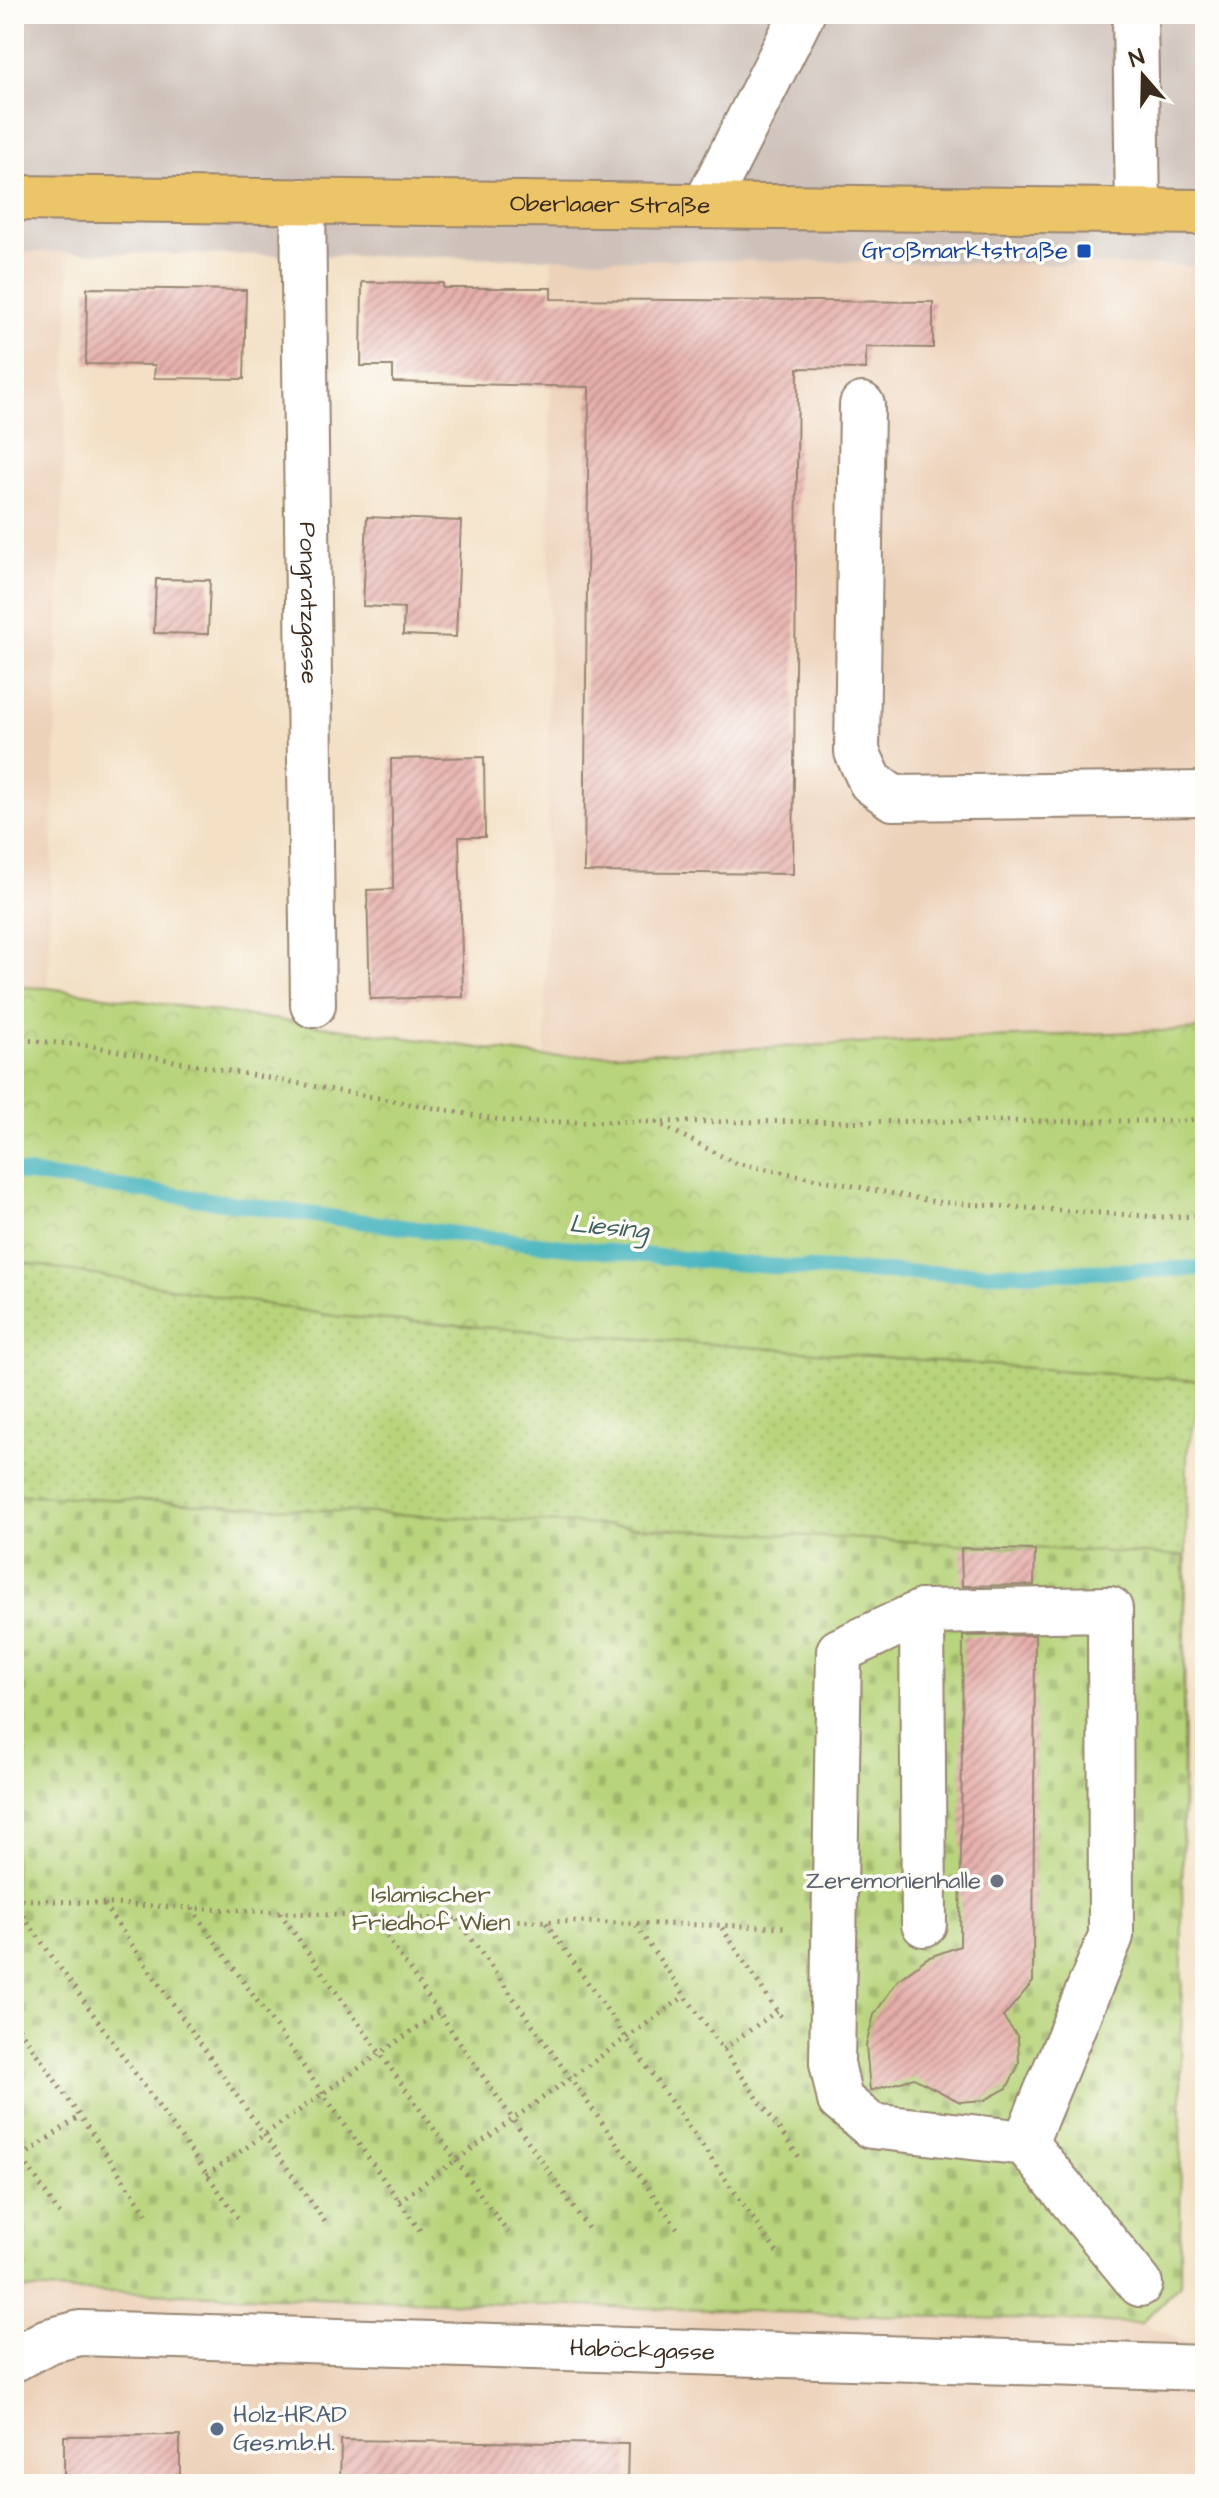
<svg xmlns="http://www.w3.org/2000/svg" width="1219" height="2498" viewBox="0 0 1219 2498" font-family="'Architects Daughter',sans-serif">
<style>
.built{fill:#edd2ba}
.industrial{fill:#cec1ba}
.grass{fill:url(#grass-dots);stroke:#7a7f4c;stroke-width:2}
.cemetery{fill:url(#cemetery-stones);stroke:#7a7f4c;stroke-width:2}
.park{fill:url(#park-crowns);stroke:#7a7f4c;stroke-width:2}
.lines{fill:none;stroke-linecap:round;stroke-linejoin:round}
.stream{stroke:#45b4be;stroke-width:16}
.building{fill:url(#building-hatch)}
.minor-casing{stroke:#978572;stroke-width:48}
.major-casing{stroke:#978572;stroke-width:48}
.path{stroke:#978572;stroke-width:5;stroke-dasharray:2 6;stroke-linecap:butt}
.minor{stroke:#fff;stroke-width:44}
.major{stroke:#edc569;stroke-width:44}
.transit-dot{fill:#1a4fb4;stroke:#fdfcf7;stroke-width:3}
.worship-dot{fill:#6b7280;stroke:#fdfcf7;stroke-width:3}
.service-dot{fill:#5c6f8a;stroke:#fdfcf7;stroke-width:3}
.labels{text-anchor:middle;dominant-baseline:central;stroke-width:7;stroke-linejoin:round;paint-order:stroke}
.street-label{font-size:24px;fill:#3b2a1e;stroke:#fdfcf7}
.transit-label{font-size:24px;fill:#164399;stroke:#fdfcf7;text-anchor:end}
.worship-label{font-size:24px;fill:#5b616d;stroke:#fdfcf7;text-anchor:end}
.park-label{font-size:24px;fill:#605d3a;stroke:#fdfcf7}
.service-label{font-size:24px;fill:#4e5e75;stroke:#fdfcf7;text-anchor:start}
.water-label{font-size:26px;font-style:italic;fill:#3f615e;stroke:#fdfcf7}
</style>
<defs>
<pattern id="grass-dots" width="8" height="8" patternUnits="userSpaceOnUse" patternTransform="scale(2)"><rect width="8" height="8" fill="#b8d47b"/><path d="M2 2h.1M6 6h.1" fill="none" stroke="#9fb66a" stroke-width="1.8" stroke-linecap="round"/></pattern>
<pattern id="cemetery-stones" width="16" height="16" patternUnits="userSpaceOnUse" patternTransform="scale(2)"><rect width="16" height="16" fill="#b8d47b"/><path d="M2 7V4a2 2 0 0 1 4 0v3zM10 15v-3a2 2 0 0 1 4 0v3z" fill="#9fb66a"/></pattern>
<pattern id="park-crowns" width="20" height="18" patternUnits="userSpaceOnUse" patternTransform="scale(2)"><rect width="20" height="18" fill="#b8d47b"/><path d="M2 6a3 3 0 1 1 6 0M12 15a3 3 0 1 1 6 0" fill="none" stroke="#9fb66a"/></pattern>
<pattern id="building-hatch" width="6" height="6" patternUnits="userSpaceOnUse" patternTransform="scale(2)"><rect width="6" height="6" fill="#e6afab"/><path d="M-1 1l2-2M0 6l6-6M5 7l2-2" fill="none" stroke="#bc8f8b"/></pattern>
</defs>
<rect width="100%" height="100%" fill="#fdfcf7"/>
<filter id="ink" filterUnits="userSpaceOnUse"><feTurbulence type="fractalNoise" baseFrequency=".0125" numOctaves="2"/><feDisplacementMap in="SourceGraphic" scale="16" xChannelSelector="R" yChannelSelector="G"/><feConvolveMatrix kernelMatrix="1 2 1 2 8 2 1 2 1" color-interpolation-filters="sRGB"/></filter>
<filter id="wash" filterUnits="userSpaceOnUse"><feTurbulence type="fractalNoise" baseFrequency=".006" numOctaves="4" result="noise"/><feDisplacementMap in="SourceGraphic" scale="32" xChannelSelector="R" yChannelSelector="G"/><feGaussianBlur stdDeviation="1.8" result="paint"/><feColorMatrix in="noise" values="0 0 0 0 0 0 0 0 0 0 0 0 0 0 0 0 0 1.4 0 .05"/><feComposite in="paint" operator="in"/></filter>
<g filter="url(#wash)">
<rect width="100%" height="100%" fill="#f3e0c5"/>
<g class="built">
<polygon points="14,252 70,253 48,988 14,987"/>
<polygon points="552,258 1205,266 1205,1029 545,1057"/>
<polygon points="14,2289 1141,2323 1205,2351 1205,2484 14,2484"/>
</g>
<polygon class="industrial" points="14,14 1205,14 1205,266 14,252"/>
<polygon class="grass" points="14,1261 335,1316 1205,1381 1187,1452 1182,1910 827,1539 14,1494"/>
<polygon class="cemetery" points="14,1494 1184,1556 1180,2284 1141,2323 14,2289"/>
<polygon class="park" points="14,987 48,988 545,1057 1205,1029 1205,1381 335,1316 14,1261"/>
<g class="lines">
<path class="stream" d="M14,1172C275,1209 536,1251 800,1268C935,1277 1070,1273 1205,1268"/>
</g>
<g id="blocks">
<g class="building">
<polygon points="362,282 443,283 443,288 551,288 551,299 933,302 933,348 866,347 866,369 798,368 793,874 584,872 589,387 393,382 393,366 361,366"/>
<polygon points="87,288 246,290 244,379 154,378 155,365 86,364"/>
<polygon points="367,517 461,521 456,637 403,635 404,608 363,606"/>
<polygon points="156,579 210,580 208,634 154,633"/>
<polygon points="484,757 485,837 459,837 463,997 370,999 367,890 393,889 391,759"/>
<polygon points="961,1548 1035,1550 1034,1585 962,1586"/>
<polygon points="1035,1635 1033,1982 1003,2017 1018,2037 1019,2064 1007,2088 985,2100 960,2102 914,2078 870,2091 866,2045 874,2015 898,1980 927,1958 960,1946 963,1636"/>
<polygon points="180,2435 180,2481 64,2484 64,2436"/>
<polygon points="341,2440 628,2444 627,2484 340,2484"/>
</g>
</g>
</g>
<g filter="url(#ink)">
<use href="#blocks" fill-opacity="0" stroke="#978572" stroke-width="2"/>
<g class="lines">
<defs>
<g id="minor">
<polyline points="1135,14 1138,211"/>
<path id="s1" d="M303,201L313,1005"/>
<polyline points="705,206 802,14"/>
<polyline points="862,405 857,752 871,782 893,798 1205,794"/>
<polyline points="922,1612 839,1651 832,2063 840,2100 871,2126 1025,2143 1140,2284"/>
<polyline points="924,1924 922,1612 1110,1609 1111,1936 1025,2143"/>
<path id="s2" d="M14,2359L48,2341L80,2333L1205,2368"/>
</g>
<g id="major">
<path id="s3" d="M14,198L1205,212"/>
</g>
</defs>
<use href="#minor" class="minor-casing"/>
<use href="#major" class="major-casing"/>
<g class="path">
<polyline points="14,1039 91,1046 511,1122 1184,1121 1205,1117"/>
<polyline points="656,1122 735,1163 936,1202 1160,1217 1205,1216"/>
<polyline points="1199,1406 1205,1406"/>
<polyline points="14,1899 372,1917 787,1927"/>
<polyline points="14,1903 241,2222"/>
<polyline points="104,1905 327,2225"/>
<polyline points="192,1909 421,2232"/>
<polyline points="280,1913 508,2233"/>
<polyline points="373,1917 590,2231"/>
<polyline points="458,1920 679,2231"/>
<polyline points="546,1923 778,2254"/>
<polyline points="636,1926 799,2157"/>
<polyline points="722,1928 783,2020"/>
<polyline points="14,2021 150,2218"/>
<polyline points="723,2049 777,2011"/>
<polyline points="14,2146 61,2216"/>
<polyline points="22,2157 80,2116"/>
<polyline points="207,2175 439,2012"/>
<polyline points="399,2201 685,1996"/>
</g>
<use href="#minor" class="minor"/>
<use href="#major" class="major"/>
</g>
</g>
<rect class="transit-dot" x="1076" y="243" width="16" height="16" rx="4"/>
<circle class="worship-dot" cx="997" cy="1881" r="8"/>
<circle class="service-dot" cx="217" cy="2429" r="8"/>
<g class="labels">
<g class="street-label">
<text stroke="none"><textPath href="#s3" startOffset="596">Oberlaaer Straße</textPath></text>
<text stroke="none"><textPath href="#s1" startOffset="402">Pongratzgasse</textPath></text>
<text stroke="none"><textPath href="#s2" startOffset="634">Haböckgasse</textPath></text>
</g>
<g class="transit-label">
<text x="1068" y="251">Großmarktstraße</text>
</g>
<g class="worship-label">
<text x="981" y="1881">Zeremonienhalle</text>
</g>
<g class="park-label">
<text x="431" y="1895">Islamischer<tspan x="431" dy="28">Friedhof Wien</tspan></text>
</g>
<g class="service-label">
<text x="233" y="2415">Holz-HRAD<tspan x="233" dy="28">Ges.m.b.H.</tspan></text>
</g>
<g class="water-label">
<text transform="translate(609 1227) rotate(5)">Liesing</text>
</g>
</g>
<rect width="1219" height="2498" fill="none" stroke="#fdfcf7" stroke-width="48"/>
<g transform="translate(1143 76) rotate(340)" stroke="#fdfcf7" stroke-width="6" paint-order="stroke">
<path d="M0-6L14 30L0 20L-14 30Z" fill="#3b2a1e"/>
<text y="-12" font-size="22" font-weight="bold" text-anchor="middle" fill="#3b2a1e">N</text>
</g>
</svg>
